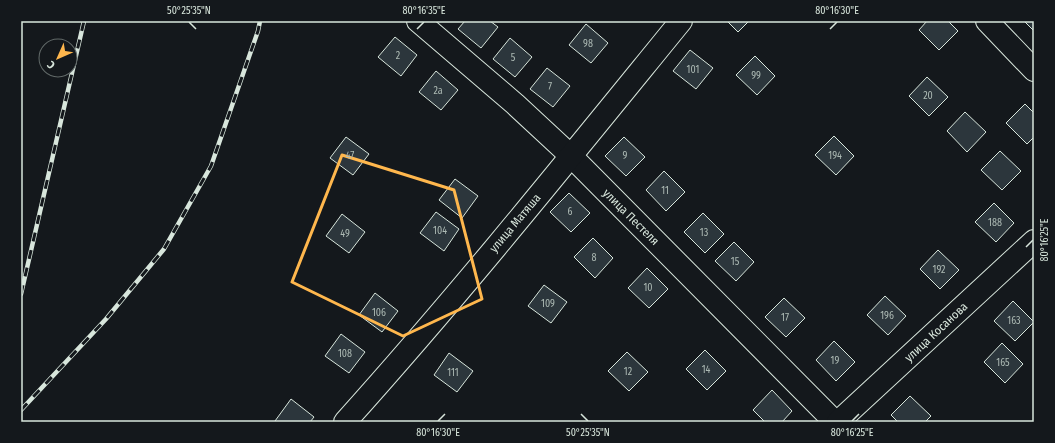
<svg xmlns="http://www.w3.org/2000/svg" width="1055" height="443" viewBox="0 0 1055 443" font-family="'Fira Sans Condensed',sans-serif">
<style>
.building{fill:#2c363c;stroke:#d8e6dc}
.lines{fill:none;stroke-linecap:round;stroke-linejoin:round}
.minor-casing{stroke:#d8e6dc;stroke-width:24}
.minor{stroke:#14181c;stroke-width:22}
.rail-casing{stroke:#d8e6dc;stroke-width:4.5}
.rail{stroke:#14181c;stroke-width:3;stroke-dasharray:9;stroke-linecap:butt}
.marked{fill:none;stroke:#ffb74d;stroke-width:3;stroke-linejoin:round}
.ticks{fill:none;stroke:#d8e6dc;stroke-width:1.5}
.labels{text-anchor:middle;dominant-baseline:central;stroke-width:3;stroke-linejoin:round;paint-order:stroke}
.number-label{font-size:10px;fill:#adbab4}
.street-label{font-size:12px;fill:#d8e6dc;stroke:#14181c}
.neatline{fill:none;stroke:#d8e6dc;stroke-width:1.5}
.ticks-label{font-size:10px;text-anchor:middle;fill:#d8e6dc}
</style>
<rect width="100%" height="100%" fill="#14181c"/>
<g class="building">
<polygon points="465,21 490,21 498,27 481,48 458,29"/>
<polygon points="727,21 749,21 738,32"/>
<polygon points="927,21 948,21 958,31 939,50 919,30"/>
<polygon points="1024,21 1034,21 1034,31"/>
<polygon points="586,24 608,43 591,63 569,45"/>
<polygon points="395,37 417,55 401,76 378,57"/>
<polygon points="510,38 532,57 515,77 493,59"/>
<polygon points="690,50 713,68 696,89 673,71"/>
<polygon points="755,56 775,76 757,95 736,75"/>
<polygon points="547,68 570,86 553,107 530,89"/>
<polygon points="436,71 458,90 441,110 419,92"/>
<polygon points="927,77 948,97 929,116 909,96"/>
<polygon points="1025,104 1034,113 1034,137 1027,144 1006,123"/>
<polygon points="965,112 986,132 967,152 947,131"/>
<polygon points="834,136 854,156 836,175 815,155"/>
<polygon points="346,137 369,154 353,175 330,158"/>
<polygon points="624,137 645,157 626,176 605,156"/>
<polygon points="1000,151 1021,171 1002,190 981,170"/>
<polygon points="664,171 685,192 666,211 646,190"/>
<polygon points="455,179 478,196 462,218 439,200"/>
<polygon points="569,193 590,213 571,232 550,212"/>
<polygon points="994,203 1014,223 996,242 975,222"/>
<polygon points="436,212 459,229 444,251 420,233"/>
<polygon points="703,213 724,234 705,253 684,232"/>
<polygon points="342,214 365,232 349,253 326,236"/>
<polygon points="593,238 613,258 595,278 574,257"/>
<polygon points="734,242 754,262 736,281 715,261"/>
<polygon points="938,250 959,270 940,289 920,269"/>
<polygon points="647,268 668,289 649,308 628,288"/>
<polygon points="544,285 567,302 551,323 528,306"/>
<polygon points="375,293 398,311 382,332 359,315"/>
<polygon points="885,296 906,316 888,335 867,315"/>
<polygon points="784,298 805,318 786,337 765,317"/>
<polygon points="1013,301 1034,322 1015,341 994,321"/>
<polygon points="341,334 365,352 349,373 325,356"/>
<polygon points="834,341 855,362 836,381 816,360"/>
<polygon points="1002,343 1023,364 1005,383 984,362"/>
<polygon points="705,350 726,371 707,390 686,369"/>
<polygon points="627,352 648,372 629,391 608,371"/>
<polygon points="449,353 473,371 457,392 434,375"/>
<polygon points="772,390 792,411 782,422 765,422 753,410"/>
<polygon points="910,396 931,416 925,422 898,422 891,415"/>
<polygon points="291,399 314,417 310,422 277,422 275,421"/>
</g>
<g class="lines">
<defs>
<g id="minor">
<polyline points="418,21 515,104 571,156 835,422"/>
<polyline points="987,21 1034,70"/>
<path d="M345,422C461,293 571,156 681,21"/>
<polyline points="838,422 1034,241"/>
</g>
</defs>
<use href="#minor" class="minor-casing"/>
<use href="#minor" class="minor"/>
<defs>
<g id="rail">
<polyline points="21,294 84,21"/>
<polyline points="21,410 106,319 164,249 211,166 258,31 260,21"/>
</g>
</defs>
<use href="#rail" class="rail-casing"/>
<use href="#rail" class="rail"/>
</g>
<path class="marked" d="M342,155L454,190L482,299L403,336L292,282Z"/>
<path class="ticks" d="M189,22L196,29M417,29L424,22M830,29L837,22M1026,247L1033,240M581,414L588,421M438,421L445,414M852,421L859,414"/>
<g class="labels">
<g class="number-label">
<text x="588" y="44">98</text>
<text x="398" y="56">2</text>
<text x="513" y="58">5</text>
<text x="693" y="70">101</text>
<text x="756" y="76">99</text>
<text x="550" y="87">7</text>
<text x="438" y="91">2а</text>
<text x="928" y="96">20</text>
<text x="350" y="156">47</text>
<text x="625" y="156">9</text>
<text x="835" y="156">194</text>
<text x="665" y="191">11</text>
<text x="570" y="212">6</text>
<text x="995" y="223">188</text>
<text x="440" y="231">104</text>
<text x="704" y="233">13</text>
<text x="345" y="234">49</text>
<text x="594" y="258">8</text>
<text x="735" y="262">15</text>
<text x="939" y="270">192</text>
<text x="648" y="288">10</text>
<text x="548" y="304">109</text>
<text x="379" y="313">106</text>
<text x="887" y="316">196</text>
<text x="785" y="318">17</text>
<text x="1014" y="321">163</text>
<text x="345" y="354">108</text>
<text x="835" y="361">19</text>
<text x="1003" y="363">165</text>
<text x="706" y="370">14</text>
<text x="628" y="372">12</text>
<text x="453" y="373">111</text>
</g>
<g class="street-label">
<text transform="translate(631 217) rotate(45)">улица Пестеля</text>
<text transform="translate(515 223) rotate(-50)">улица Матяша</text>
<text transform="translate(936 332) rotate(-43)">улица Косанова</text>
</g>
</g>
<rect width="1055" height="443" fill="none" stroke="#14181c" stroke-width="44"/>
<g transform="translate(58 58) rotate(225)"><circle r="19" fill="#14181c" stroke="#626a69"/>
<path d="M0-3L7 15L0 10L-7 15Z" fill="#ffb74d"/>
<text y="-6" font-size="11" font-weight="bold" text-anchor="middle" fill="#d8e6dc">С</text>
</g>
<rect x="22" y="22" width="1011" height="399" class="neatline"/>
<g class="ticks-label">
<text x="189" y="14">50°25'35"N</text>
<text x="424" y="14">80°16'35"E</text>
<text x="837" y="14">80°16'30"E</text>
<text transform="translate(1044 240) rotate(-90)" y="4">80°16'25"E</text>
<text x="438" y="436">80°16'30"E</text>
<text x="588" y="436">50°25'35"N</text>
<text x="852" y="436">80°16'25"E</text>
</g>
</svg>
